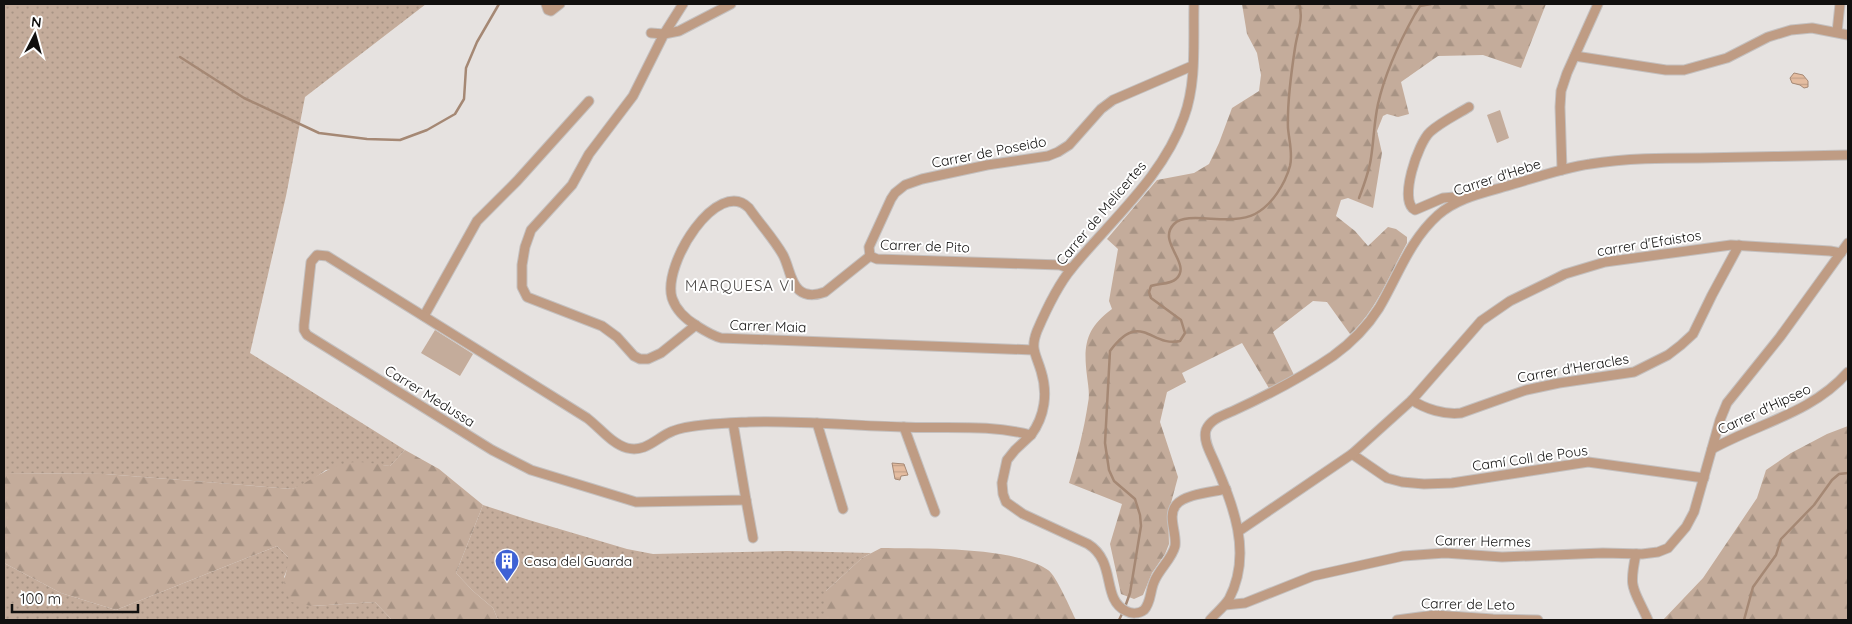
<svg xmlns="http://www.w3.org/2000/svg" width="1852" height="624" viewBox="0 0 1852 624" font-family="Quicksand,sans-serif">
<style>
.grass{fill:url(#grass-dots)}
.forest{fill:url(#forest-firs)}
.park{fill:#c4ac9b}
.water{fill:url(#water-rules);stroke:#a58874}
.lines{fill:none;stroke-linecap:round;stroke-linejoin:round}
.stream{stroke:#a58874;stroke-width:2.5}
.minor-casing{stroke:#c4c0bf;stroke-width:11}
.minor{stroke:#bf9c84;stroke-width:9}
.labels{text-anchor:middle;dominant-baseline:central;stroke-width:4;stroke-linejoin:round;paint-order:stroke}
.street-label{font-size:14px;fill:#11100f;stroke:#fff}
.poi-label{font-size:14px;fill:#11100f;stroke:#fff;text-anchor:start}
.neighbourhood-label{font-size:15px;letter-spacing:1px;fill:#4a4745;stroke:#fff}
</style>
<defs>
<pattern id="grass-dots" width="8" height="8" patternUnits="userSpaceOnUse" patternTransform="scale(1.25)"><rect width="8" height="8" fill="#c4ac9b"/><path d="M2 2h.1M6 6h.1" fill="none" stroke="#a79384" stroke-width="1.8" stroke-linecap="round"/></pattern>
<pattern id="forest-firs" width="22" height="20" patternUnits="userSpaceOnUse" patternTransform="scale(1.25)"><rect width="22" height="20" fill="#c4ac9b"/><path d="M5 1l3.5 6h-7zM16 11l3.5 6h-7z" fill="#a79384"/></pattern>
<pattern id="water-rules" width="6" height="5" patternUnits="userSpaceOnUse" patternTransform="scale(1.25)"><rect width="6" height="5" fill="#e4bca0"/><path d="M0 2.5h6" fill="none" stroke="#c3a189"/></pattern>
</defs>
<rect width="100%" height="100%" fill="#e6e2e0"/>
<g class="grass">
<polygon points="4,4 426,4 305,97 286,196 250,353 405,450 390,466 379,465 326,470 306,484 292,489 105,474 4,473"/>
<polygon points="483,505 529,520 627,549 653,554 787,551 871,553 862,558 826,591 826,620 498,620 493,608 473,591 456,573"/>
<polygon points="277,546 288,557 288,567 284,577 312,606 375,602 392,620 4,620 4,563 61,593 116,610"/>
</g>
<g class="forest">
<path d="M1242,4H1546L1521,68L1483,55L1438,56L1401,82L1409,114L1398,117L1387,114L1383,116L1377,131L1382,153L1373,208L1348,198L1341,200L1336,216L1355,231L1368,246L1388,227L1396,229L1407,237V243C1389,275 1377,310 1350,334L1327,302L1313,301L1273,332L1294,375L1270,390L1242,343L1182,373L1186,382L1167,392L1160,422L1178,477L1168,514L1169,544L1165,554L1152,573L1143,595L1134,599L1121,594L1110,544L1122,504L1069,483C1077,457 1084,430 1088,403C1090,394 1088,385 1087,376C1083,345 1086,328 1112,309L1109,301L1118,249L1107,239L1157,180L1194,173L1209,164L1219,143L1232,108L1259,91L1261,75L1257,53L1247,34Z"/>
<polygon points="1848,426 1848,620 1663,620 1703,578 1757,498 1766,470 1791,453 1827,434"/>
<path d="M405,450L439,469L483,505L456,573L473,591L493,608L498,620H392L375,602L312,606L291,602C278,579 288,579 288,557L277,546L116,610L61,593L4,563V473L105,474L292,489C314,480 333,462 358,462C369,462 380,465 390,466Z"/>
<path d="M881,548C924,549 1013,546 1048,570C1056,575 1071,610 1076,620H826V591L862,558Z"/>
</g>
<g class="park">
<polygon points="1500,110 1509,138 1497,143 1487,115"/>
<polygon points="435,330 473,354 460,376 421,353"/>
</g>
<g class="water">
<polygon points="1794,73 1803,75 1808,81 1808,87 1804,88 1800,85 1792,83 1790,78"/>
<polygon points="892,463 904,464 908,475 901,476 900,480 895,479"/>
</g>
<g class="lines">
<g class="stream">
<polyline points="180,57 244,98 319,133 367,139 400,140 427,130 455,114 464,99 466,68 477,42 499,4"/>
<path d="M1359,198C1364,185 1369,172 1371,158C1374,139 1374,122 1378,104C1385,73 1400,41 1415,14L1420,6L1431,4"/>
<path d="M1125,607L1130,593L1141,526L1140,515L1135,499L1114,481L1109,470L1105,443L1110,351C1141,309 1151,348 1180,341L1185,333L1181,320L1151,298L1149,292L1151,286C1158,283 1170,285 1176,279C1193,264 1156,242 1174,224C1188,210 1230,227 1255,214C1272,205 1285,184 1290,166C1293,154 1289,140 1288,128C1287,102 1291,74 1295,48C1297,33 1304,19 1299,4"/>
<polyline points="1119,620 1123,612"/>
<polyline points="1744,620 1753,587 1776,555 1781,539 1814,505 1832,480 1839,474 1848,473"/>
</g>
<defs>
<g id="minor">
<polyline points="546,4 548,10 551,11 560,4"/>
<polyline points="1837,32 1840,4"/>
<polyline points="651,33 664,34 683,4"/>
<polyline points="1575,56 1666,70 1684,70 1727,58 1768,37 1791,30 1812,28 1848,35"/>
<polyline points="1562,170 1560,107 1561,91 1567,73 1598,4"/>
<path d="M1467,196L1443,198L1415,210C1398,201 1418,143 1430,132C1441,122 1456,115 1469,107"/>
<path d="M870,256L825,292C817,295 807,297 799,290C790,282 789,266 783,255C774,239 760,224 749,208C718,176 662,264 672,298C676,310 687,320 697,326C705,331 713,336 721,338L1033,350"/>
<polyline points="870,256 869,247 891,199 895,193 905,185 922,179 987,165 1048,156 1058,152 1069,145 1101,109 1113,100 1192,66"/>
<polyline points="870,256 877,259 1060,265 1071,269"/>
<polyline points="424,316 477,221 517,181 589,101"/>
<polyline points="696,325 661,353 648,359 640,359 634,356 617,337 602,326 527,297 522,287 522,265 525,247 531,230 572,185 589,154 633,96 664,34 679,31 731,4"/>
<path d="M1412,400C1425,409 1445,415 1461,413L1526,390L1559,383L1634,372L1668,355L1681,345L1693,334L1712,295L1739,245"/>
<path d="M733,423L746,500L636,502L531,470L492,450L307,335L304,330V325L311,262L317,255L327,256L587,418C600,428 612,444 627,448C646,453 657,437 673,431C690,424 729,423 749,422C800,420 851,426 902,427C944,429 989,424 1031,435L1015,450L1007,460L1002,483L1003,494L1006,502L1023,514L1088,544C1117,562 1101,599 1126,611C1131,614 1139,614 1144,610C1151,603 1150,591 1154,582C1159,569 1172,559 1175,546C1177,533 1167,516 1176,505C1184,494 1213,492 1226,489"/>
<polyline points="817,423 843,509"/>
<polyline points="904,427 935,512"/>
<path d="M1031,435C1045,416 1048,393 1041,371C1036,354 1030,349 1037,331C1046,310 1057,286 1072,268C1111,220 1163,177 1184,117C1197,82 1193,41 1194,4"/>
<path d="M1712,449C1759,423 1812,413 1848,372"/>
<polyline points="1352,454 1387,478 1402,482 1424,484 1452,483 1588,462 1704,478"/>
<polyline points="746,500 753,538"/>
<polyline points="1239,531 1352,454 1412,400 1481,321 1510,301 1551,281 1565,274 1605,262 1731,245 1830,251 1841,253"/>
<path d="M1636,554C1628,591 1634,588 1648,620"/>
<polyline points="1225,605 1245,603 1313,576 1403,556 1445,553 1502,557 1603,553 1642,554 1658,552 1668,548 1686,527 1694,512 1720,420 1727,403 1780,337 1848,243"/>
<path d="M1210,620C1216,613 1224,607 1229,599C1253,553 1233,505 1214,461C1210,452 1203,440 1206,430C1210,419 1224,415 1233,411C1268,395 1301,378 1333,356C1351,343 1367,327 1379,308C1398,276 1409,241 1438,215C1457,198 1483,193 1507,186C1535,178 1562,168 1590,164C1626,158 1664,158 1700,158C1749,157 1799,156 1848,155"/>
<polyline points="1397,620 1435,615 1493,619 1538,620"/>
</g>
</defs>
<use href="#minor" class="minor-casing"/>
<use href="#minor" class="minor"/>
</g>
<defs>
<symbol id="building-pin" viewBox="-11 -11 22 30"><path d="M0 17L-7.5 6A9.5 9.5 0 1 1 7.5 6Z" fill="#3f62d4" stroke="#fff"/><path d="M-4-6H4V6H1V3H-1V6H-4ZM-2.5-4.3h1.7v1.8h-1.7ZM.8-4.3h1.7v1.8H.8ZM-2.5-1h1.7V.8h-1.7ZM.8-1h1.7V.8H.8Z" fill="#fff"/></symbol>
</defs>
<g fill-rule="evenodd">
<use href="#building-pin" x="493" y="547" width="28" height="38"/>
</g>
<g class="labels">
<g class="street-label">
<text transform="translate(989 152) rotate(-11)">Carrer de Poseido</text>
<text transform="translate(1497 177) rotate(-18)">Carrer d'Hebe</text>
<text transform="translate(1101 213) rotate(-50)">Carrer de Melicertes</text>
<text transform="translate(1649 243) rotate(-9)">carrer d'Efaistos</text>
<text transform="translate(925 246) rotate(2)">Carrer de Pito</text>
<text transform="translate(768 326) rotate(2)">Carrer Maia</text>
<text transform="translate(1573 368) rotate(-10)">Carrer d'Heracles</text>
<text transform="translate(430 396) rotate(32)">Carrer Medussa</text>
<text transform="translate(1764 409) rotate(-25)">Carrer d'Hipseo</text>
<text transform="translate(1530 458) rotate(-8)">Camí Coll de Pous</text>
<text transform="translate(1483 541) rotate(1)">Carrer Hermes</text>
<text transform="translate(1468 604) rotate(1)">Carrer de Leto</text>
</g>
<g class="poi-label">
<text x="524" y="561">Casa del Guarda</text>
</g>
<g class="neighbourhood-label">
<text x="740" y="285">MARQUESA VI</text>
</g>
</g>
<rect width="1852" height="624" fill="none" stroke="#11100f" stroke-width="10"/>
<g transform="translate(35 35) rotate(6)" stroke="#ffffff" stroke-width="4" paint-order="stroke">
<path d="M0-4L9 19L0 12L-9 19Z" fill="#11100f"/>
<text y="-8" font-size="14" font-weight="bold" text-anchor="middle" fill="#11100f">N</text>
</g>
<path d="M12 604v8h126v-8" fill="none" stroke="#11100f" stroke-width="2.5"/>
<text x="20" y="604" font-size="15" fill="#11100f" stroke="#ffffff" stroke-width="4" paint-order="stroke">100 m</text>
</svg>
